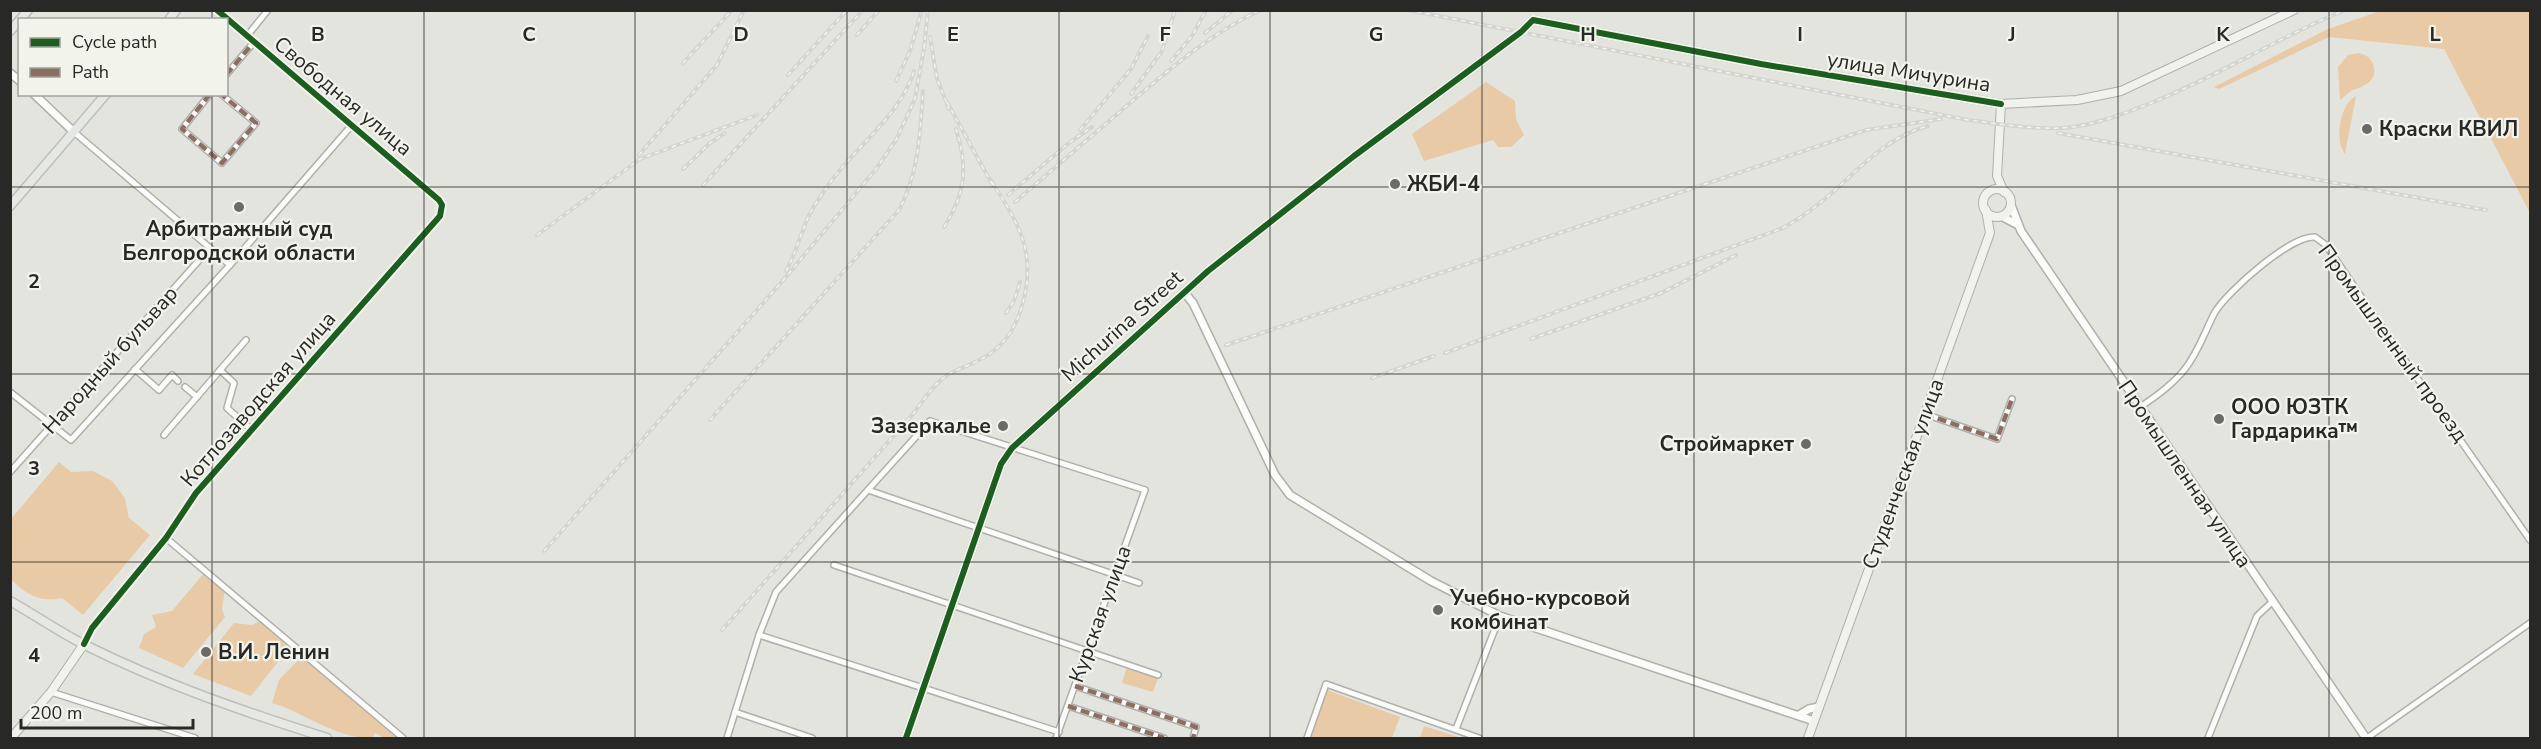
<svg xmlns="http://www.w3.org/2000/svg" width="2541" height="749" viewBox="0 0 2541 749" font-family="'Nunito Sans',sans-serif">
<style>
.green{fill:#e9caa7}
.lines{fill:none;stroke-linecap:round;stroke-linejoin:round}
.minor-casing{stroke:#afafac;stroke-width:8}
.tertiary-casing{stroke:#afafac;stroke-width:10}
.secondary-casing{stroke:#afafac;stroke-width:10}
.primary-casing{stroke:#bebebc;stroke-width:11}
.minor{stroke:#fbfbfa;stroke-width:5}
.tertiary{stroke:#fbfbfa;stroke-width:7}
.secondary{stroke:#f1f2ee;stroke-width:8}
.primary{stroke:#e6e9e3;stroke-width:8}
.rail-casing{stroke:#d4d4d3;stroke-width:4}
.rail{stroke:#f2f3eb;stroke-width:1.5;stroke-dasharray:4.5;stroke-linecap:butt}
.quiet{stroke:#8d6e63;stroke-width:4.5;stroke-dasharray:9 4.5;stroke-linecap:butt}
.cycleway-casing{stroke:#f2f3eb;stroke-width:10}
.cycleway{stroke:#1b5e20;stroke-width:6}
.grid{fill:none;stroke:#282926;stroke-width:1.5;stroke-opacity:0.55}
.poi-dot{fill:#6a6a67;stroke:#f2f3eb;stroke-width:2}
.labels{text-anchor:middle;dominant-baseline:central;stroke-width:4.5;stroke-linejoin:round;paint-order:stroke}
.street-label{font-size:21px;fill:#282926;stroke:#f2f3eb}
.poi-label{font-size:21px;font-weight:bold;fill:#282926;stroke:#f2f3eb;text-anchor:start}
.grid-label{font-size:20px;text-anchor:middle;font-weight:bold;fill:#282926;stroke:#f2f3eb;stroke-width:4.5;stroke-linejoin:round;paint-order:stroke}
</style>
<rect width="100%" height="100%" fill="#e4e4df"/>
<g class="green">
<polygon points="2380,11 2530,11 2530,213 2444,49 2329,37 2219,89 2214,87 2328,29"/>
<path d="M2358,53C2365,54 2370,57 2373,64C2379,82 2363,86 2351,91C2347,93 2344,98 2340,100L2338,67L2348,55Z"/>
<polygon points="1486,82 1515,101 1516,119 1524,135 1511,147 1498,147 1493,140 1424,161 1412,134"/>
<path d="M2356,96L2345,154C2334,141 2340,103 2356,96Z"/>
<path d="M59,462L71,472L93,471L112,481L125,498L129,518L150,535L83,615L62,598C42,603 24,594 11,579V519Z"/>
<polygon points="204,573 225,590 222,609 225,617 183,668 139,648 144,634 156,627 152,615 172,611"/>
<polygon points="260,621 289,648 251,696 193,674 234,623 252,625"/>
<path d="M301,657L399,738H384L375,733L372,738C337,739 305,713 272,703L279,680Z"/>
<polygon points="1127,667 1158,678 1153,692 1122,683"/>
<polygon points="1327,690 1400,717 1392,738 1311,738"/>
<polygon points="1424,726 1461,738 1420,738"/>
</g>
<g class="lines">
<defs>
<g id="minor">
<polyline points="247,36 268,10"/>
<polyline points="226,75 254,42"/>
<polyline points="210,94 182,129 222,163 256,123 221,94"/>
<polyline points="74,132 230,265"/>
<polyline points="135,369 159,390 172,375 178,381"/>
<polyline points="220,370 234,383 227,408 252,430"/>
<polyline points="185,387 197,397"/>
<polyline points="10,392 71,440 230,265 352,125"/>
<path d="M2140,407C2157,396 2173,384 2185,369C2199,351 2205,331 2215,312C2228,291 2291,235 2315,237L2326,245C2393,345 2462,442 2530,540"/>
<polyline points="1925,414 1997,439 2012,399"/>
<polyline points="164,435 246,340"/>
<polyline points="10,472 210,248"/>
<polyline points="868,490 1139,583"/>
<polyline points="166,538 403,738"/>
<polyline points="834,565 1158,675"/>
<polyline points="759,635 1059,732"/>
<polyline points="84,644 92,628 166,538 196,493 440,216 442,205 439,200 217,10"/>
<polyline points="1075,686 1196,727 1193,738"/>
<polyline points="51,692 195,738"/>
<polyline points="1068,706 1164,738"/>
<polyline points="735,712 812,738"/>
<polyline points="1456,729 1500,616"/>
<polyline points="727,738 759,635 776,592 930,421 1145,490 1056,738"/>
<polyline points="1307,738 1326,684 1479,738"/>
<polyline points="2208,738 2257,616 2272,602"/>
<polyline points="2367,738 2530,623"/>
</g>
<g id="tertiary">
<polyline points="10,73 20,81"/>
<polyline points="34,94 74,132"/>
<polyline points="2011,205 2021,231 2366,738"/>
<polyline points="2003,217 2018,225"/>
<polyline points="1184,292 1193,303 1275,475 1290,495 1431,581 1500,616 1814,721"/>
<polyline points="1799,715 1809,709 1819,707"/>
<polyline points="906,738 1001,464 1012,448 1208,271 1354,156 1521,32 1533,20 1761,64 2001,104"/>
</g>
<g id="secondary">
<circle cx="1997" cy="203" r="14"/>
<polyline points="2004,192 1997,176 2001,104 2077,100 2121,91 2294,10"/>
<polyline points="11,738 51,692 84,644"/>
<polyline points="1808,738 1990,233 1986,210"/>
</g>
<g id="primary">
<polyline points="20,20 28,10"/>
<polyline points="169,20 176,10"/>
<polyline points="10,31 20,20"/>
<polyline points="10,206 106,94"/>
<path d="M10,601C35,615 59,632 85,645C163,684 245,712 327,738"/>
</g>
</defs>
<use href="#minor" class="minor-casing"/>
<use href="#tertiary" class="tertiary-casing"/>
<use href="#secondary" class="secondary-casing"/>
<use href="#primary" class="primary-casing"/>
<use href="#minor" class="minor"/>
<use href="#tertiary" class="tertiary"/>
<use href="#secondary" class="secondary"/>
<use href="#primary" class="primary"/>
<defs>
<g id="rail">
<path d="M1408,10L1968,120C2002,124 2038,131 2073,127C2100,123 2126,113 2151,103C2218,76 2279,37 2345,10"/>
<polyline points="1205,33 1233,10"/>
<polyline points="857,35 879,10"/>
<polyline points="930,37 937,79 949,109"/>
<polyline points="924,49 928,10"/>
<polyline points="1171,61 1192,36 1206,10"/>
<polyline points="683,63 732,10"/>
<polyline points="788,75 847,10"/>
<polyline points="896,81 910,51 921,13"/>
<polyline points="1131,94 1162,51 1175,10"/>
<polyline points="947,102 993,186"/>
<polyline points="1080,130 1131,69 1148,36"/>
<polyline points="2058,133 2486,210"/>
<polyline points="639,155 717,65 744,10"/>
<polyline points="683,169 710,143 725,133"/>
<polyline points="703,185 863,10"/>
<polyline points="1008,195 1070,142 1092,127"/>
<path d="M1015,202C1053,169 1092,136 1130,103C1170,69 1212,32 1261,10"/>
<path d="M944,227C966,193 968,167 956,129"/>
<polyline points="537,235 640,159 757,115"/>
<path d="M786,271C795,255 800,236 807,220C812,207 821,196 829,184C856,146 900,116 914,71"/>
<polyline points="1006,313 1014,301 1020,282"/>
<polyline points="1531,339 1661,293 1736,255"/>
<polyline points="1226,345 1866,130 1941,119"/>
<path d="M1445,353L1783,228C1801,218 1817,206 1833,192C1863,165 1888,137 1928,126"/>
<polyline points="1372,378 1434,356"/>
<path d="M710,420L899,210C919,172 920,134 923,91"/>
<polyline points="544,551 786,277 876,169 896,140 915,99 925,42"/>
<path d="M722,630L913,414C923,401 932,386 946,376C960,367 978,363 991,353C1005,343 1015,327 1020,312C1039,255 1020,226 990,179"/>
</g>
</defs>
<use href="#rail" class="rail-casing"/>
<use href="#rail" class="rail"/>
<g class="quiet">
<polyline points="226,75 254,42"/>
<polyline points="210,94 182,129 222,163 256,123 221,94"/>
<polyline points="1925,414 1997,439 2012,399"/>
<polyline points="1075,686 1196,727 1193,738"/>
<polyline points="1068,706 1164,738"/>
</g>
<defs>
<g id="cycleway">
<polyline points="84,644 92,628 166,538 196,493 440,216 442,205 439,200 217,10"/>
<polyline points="906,738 1001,464 1012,448 1208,271 1354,156 1521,32 1533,20 1761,64 2001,104"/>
</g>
</defs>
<use href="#cycleway" class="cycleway-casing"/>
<use href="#cycleway" class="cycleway"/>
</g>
<path class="grid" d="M212,10V20M424,10V738M635,10V738M847,10V738M1059,10V738M1270,10V738M1482,10V738M1694,10V738M1906,10V738M2118,10V738M2329,10V738M212,94V738M10,187H2530M10,374H2530M10,562H2530"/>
<g class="poi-dot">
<circle cx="2367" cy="129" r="6"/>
<circle cx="1395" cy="184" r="6"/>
<circle cx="239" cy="207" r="6"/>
<circle cx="2219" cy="419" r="6"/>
<circle cx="1003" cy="426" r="6"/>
<circle cx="1806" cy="444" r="6"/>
<circle cx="1438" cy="610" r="6"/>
<circle cx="206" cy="652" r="6"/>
</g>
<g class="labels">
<g class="street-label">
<text transform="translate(1909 72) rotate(9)">улица Мичурина</text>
<text transform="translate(343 96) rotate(40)">Свободная улица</text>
<text transform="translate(1122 326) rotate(-42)">Michurina Street</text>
<text transform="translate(2393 343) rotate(54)">Промышленный проезд</text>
<text transform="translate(110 360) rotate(-48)">Народный бульвар</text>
<text transform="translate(258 399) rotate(-49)">Котлозаводская улица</text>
<text transform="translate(1903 474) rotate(-70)">Студенческая улица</text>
<text transform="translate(2185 474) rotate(56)">Промышленная улица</text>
<text transform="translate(1100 614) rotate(-70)">Курская улица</text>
</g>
<g class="poi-label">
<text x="2379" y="129">Краски КВИЛ</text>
<text x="1407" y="184">ЖБИ-4</text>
<text x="239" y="229" text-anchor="middle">Арбитражный суд<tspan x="239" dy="24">Белгородской области</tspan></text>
<text x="2231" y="407">ООО ЮЗТК<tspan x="2231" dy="24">Гардарика™</tspan></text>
<text x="991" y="426" text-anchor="end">Зазеркалье</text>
<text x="1794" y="444" text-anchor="end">Строймаркет</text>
<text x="1450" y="598">Учебно-курсовой<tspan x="1450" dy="24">комбинат</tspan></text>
<text x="218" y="652">В.И. Ленин</text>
</g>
</g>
<g class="grid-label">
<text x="318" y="41">B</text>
<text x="529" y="41">C</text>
<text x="741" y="41">D</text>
<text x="953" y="41">E</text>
<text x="1165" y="41">F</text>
<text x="1376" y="41">G</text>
<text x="1588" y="41">H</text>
<text x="1800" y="41">I</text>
<text x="2012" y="41">J</text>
<text x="2223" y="41">K</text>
<text x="2435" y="41">L</text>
<text x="34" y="288">2</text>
<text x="34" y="475">3</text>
<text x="34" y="662">4</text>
</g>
<rect width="2541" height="749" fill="none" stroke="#282926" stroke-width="24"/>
<rect x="18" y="18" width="210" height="78" fill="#f2f3eb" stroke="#a1a29c" stroke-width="1.5"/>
<rect x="30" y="38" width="30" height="9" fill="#1b5e20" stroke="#a1a29c" stroke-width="1.5"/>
<text x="72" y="48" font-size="18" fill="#282926">Cycle path</text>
<rect x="30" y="68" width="30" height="9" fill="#8d6e63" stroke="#a1a29c" stroke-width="1.5"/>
<text x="72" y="78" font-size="18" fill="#282926">Path</text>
<path d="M21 719v9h172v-9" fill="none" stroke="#282926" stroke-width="3"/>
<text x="30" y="719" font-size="18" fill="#282926" stroke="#f2f3eb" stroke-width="4.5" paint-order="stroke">200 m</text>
</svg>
